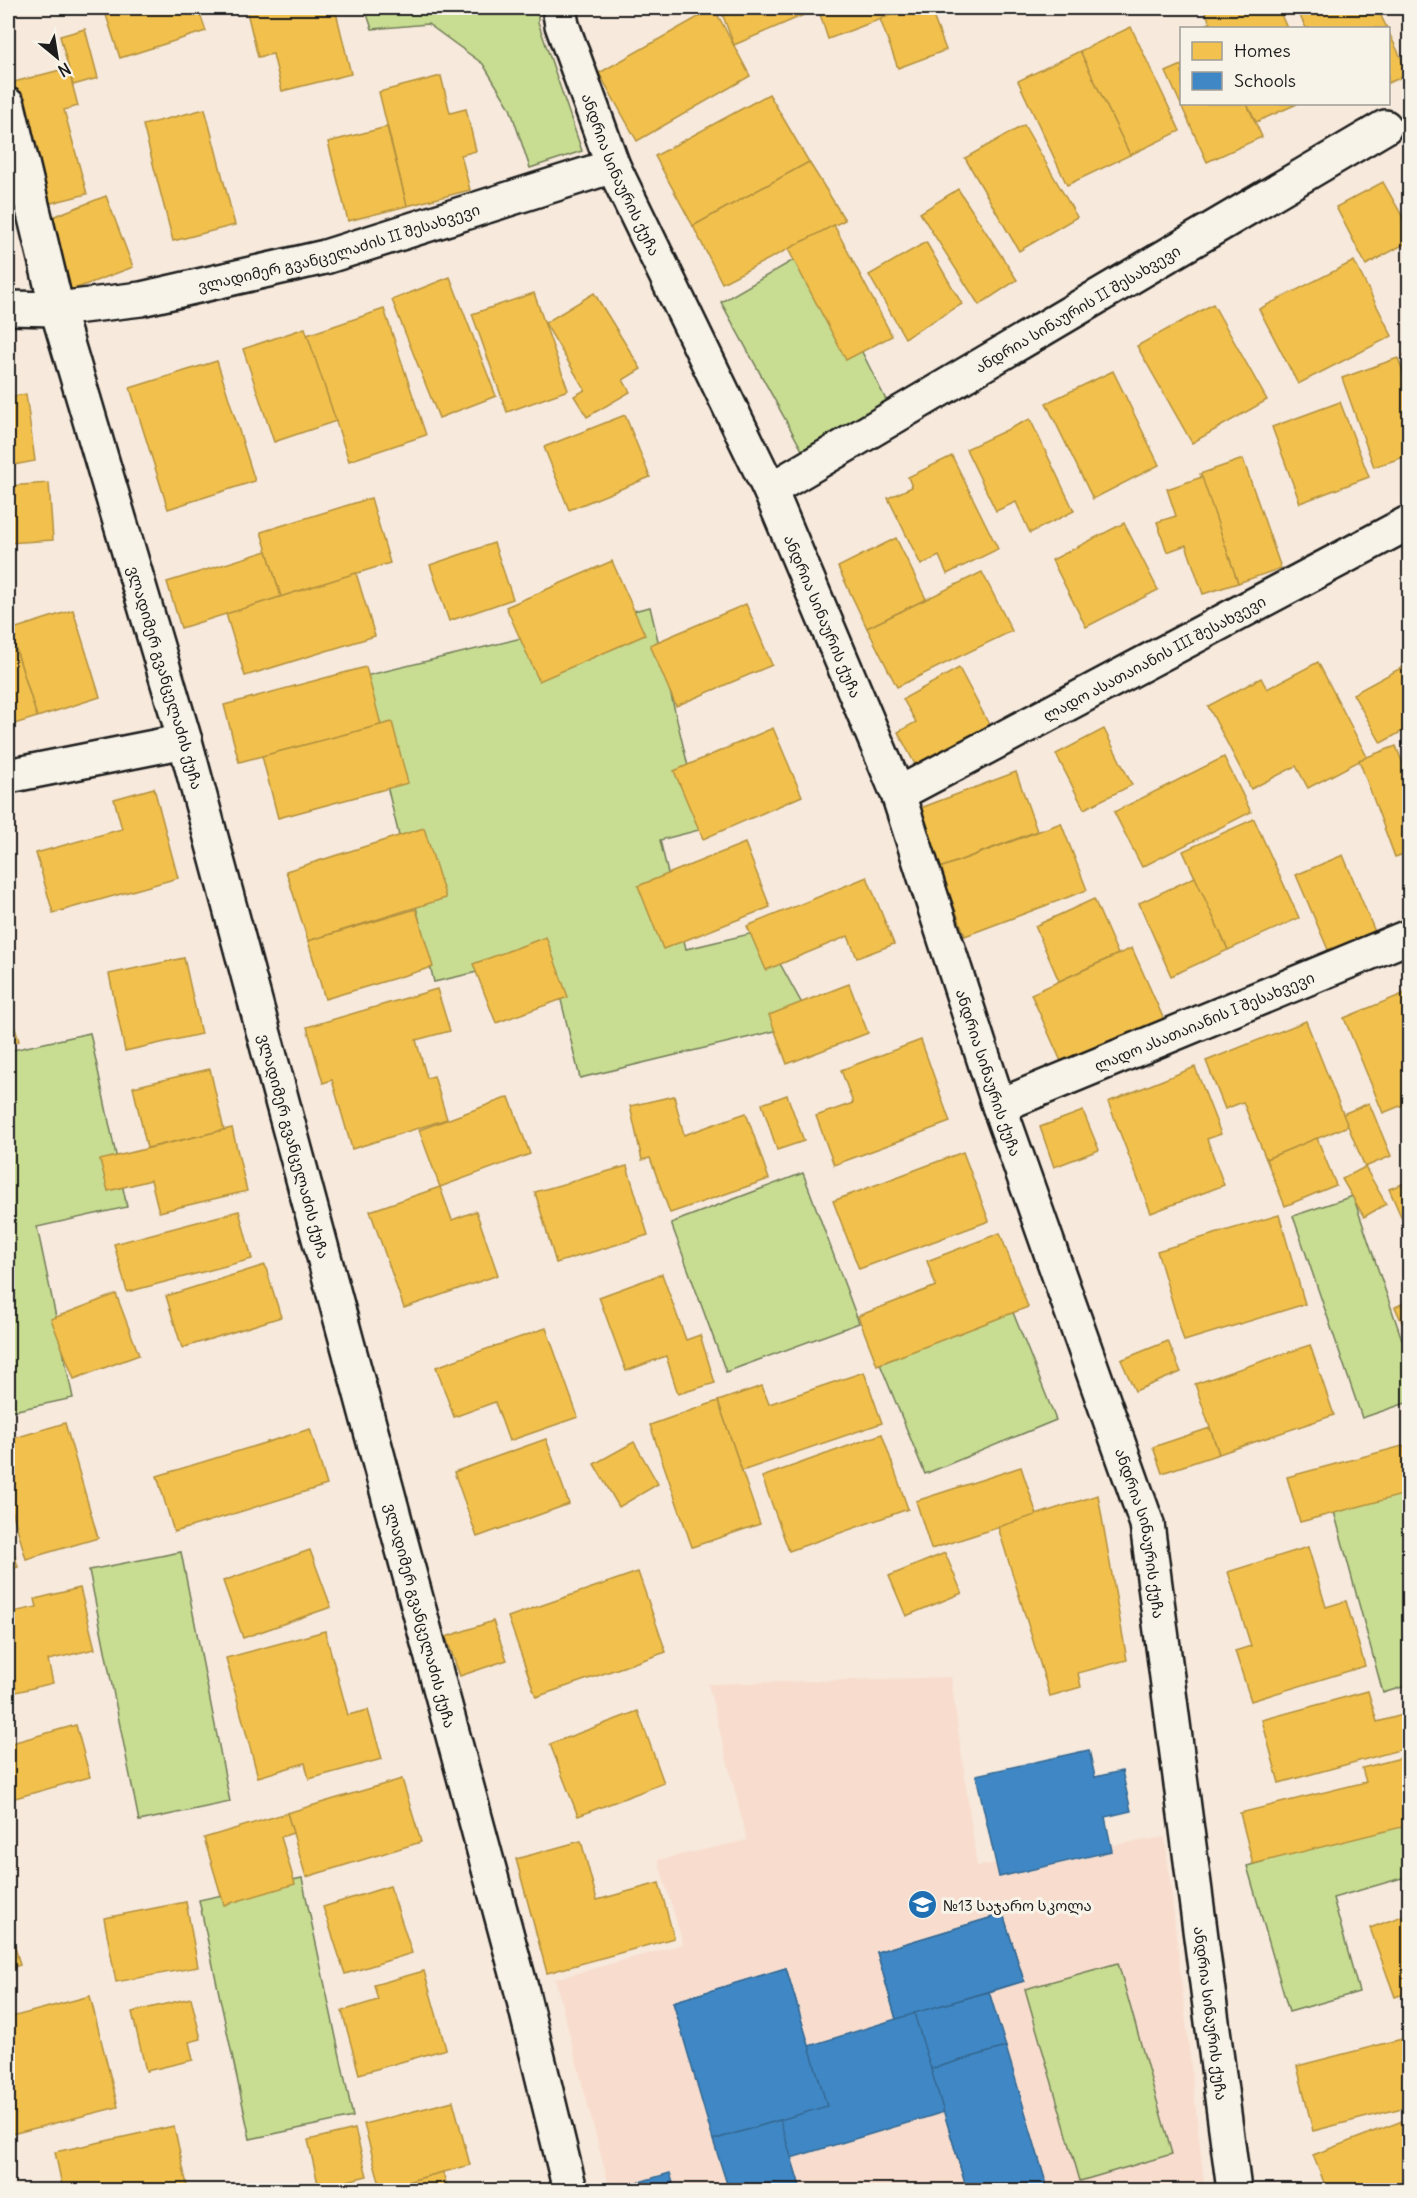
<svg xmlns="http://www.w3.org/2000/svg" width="1417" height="2198" viewBox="0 0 1417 2198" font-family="Delius,'Noto Sans Georgian',sans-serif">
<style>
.built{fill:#f8ddce}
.green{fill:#c8dd92;stroke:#727c57;stroke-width:1.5}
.homes{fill:#f2c14e;stroke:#b2903f;stroke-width:1.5}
.schools{fill:#3f88c5;stroke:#346892;stroke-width:1.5}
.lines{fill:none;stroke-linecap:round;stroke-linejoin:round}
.street-casing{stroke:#1c1c1c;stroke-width:38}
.street{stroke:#f7f3e8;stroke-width:33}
.labels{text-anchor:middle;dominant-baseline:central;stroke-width:6;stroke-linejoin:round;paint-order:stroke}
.street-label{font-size:15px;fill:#1c1c1c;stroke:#f7f3e8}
.poi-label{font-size:15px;fill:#1c1c1c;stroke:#f7f3e8;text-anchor:start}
</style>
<rect width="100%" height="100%" fill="#f7e9dc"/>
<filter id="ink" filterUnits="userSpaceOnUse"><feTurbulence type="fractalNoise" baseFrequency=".0167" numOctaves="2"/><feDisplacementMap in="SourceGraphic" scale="12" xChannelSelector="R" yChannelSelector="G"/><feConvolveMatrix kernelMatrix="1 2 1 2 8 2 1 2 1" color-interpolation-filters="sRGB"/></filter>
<g filter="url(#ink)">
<polygon class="built" points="951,1677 977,1866 1165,1837 1205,2190 610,2190 555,1979 683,1944 658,1860 747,1840 708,1684"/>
<g class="green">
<polygon points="365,8 538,8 538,22 582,151 530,168 510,108 483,64 428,24 372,29"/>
<polygon points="811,250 887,402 802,450 721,302"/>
<polygon points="650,607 703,829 660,840 686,949 762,931 812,1022 580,1078 550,955 434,982 361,677"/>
<polygon points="90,1033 127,1207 37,1227 73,1398 8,1412 8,1051"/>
<polygon points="803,1173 859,1323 726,1372 671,1223"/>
<polygon points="1353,1196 1409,1360 1409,1402 1362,1418 1293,1216"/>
<polygon points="1012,1310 1056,1420 925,1474 880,1364"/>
<polygon points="1409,1471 1409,1685 1383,1693 1329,1493"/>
<polygon points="181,1552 230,1802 139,1821 89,1570"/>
<polygon points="1409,1820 1409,1876 1333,1898 1359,1992 1289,2012 1247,1866"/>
<polygon points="302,1878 353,2117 250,2139 199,1900"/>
<polygon points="1118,1963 1172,2154 1080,2181 1025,1989"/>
</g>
<g class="homes">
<polygon points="104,8 121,8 105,12"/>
<polygon points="121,8 198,8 206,31 120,58 105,12"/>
<polygon points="246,8 335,8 351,74 282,91 273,54 258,57"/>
<polygon points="714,8 750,76 637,141 599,73"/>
<polygon points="720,8 804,8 806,14 734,45"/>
<polygon points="818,8 910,8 828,39"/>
<polygon points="910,8 930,8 946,50 898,68 880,19"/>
<polygon points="1203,8 1278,8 1287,28 1213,28"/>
<polygon points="1296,8 1377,8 1387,28 1306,28"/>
<polygon points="1210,23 1213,28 1198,28"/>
<polygon points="1131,27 1180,131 1130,155 1080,51"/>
<polygon points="85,29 98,78 73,85 60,36"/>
<polygon points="1388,31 1409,74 1388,83"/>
<polygon points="1080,51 1130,155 1067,185 1018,81"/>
<polygon points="1182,65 1182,104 1247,104 1262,137 1207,162 1166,72"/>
<polygon points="68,68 78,106 64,110 87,194 43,205 10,83"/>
<polygon points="441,76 450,113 466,109 476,151 461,155 470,190 407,206 379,92"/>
<polygon points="769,94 809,162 693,226 655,156"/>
<polygon points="1247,104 1297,104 1256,122"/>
<polygon points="205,109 235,225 173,241 143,125"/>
<polygon points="1024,125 1077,217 1019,251 965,158"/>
<polygon points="387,127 407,206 348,221 328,142"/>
<polygon points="809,162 845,220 722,283 693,226"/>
<polygon points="1383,182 1410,230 1410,241 1366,265 1336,207"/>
<polygon points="958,189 1017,280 979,305 920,213"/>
<polygon points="106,196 133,267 69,291 42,221"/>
<polygon points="834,225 892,336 846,360 788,249"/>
<polygon points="926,242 962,304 905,338 869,275"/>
<polygon points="1354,261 1392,336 1298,384 1259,309"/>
<polygon points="450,277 496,396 439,418 392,300"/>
<polygon points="534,293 568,390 507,412 472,314"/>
<polygon points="594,293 641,369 623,380 630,392 587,417 574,396 585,390 545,323"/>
<polygon points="1213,304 1267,400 1192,443 1137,346"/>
<polygon points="384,309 426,435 349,461 307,335"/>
<polygon points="305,328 336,421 274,442 243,349"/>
<polygon points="1410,353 1410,367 1404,355"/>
<polygon points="1398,358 1410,390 1410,455 1374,467 1342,378"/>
<polygon points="217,361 255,481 168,509 130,388"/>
<polygon points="1113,371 1159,465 1093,499 1046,403"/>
<polygon points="26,394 35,461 8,466 8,397"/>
<polygon points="1340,402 1369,477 1300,503 1272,427"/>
<polygon points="625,415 650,477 569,510 544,447"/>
<polygon points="1030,419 1074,511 1030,533 1016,502 996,511 966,449"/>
<polygon points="952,456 998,549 947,574 939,556 921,565 888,498 912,487 908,477"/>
<polygon points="1243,459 1281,568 1238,583 1200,474"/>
<polygon points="1202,477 1238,583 1203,594 1186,545 1167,552 1157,522 1176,516 1167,489"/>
<polygon points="49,483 53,540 8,543 8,486"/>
<polygon points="371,498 390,563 281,597 261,532"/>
<polygon points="1124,523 1158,590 1086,627 1052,560"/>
<polygon points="896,538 926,599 867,628 838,567"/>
<polygon points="494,543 513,599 449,621 430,565"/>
<polygon points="267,551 281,597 181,628 167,582"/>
<polygon points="612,561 645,635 539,681 506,607"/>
<polygon points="982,572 1012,631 897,687 867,628"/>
<polygon points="356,573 375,636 245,676 226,614"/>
<polygon points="746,604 772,665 676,706 650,645"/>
<polygon points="73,610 100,697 37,717 10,630"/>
<polygon points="8,630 10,630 37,717 8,726"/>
<polygon points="1318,662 1367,757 1308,788 1296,766 1251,789 1208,706 1261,678 1267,689"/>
<polygon points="1410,663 1410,727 1381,743 1353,694"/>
<polygon points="366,667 381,725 239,762 224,705"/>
<polygon points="959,668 991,728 917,768 898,732 916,722 903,699"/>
<polygon points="392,722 408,783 278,818 262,756"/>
<polygon points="773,728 802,796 703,839 674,771"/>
<polygon points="1104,729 1132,785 1084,809 1056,754"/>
<polygon points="1396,746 1410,782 1410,852 1395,857 1359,760"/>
<polygon points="1224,757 1251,812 1142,867 1114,812"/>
<polygon points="1016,772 1037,831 940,868 918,809"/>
<polygon points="154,788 178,878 53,913 36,853 122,829 114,799"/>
<polygon points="1254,819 1299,918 1228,950 1183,851"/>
<polygon points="1061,823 1087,890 965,936 940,868"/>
<polygon points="424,828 446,898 308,941 286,871"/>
<polygon points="745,843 770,907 663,949 638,886"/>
<polygon points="1343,855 1378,939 1332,959 1296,875"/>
<polygon points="867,877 894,944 857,958 848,936 766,970 747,926"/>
<polygon points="1195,877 1228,950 1171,976 1139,903"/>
<polygon points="1094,899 1118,954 1059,981 1035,926"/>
<polygon points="416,909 433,967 325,999 308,941"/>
<polygon points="546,937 568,997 496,1023 473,964"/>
<polygon points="1132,948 1165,1022 1064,1068 1031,994"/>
<polygon points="184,958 201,1034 125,1051 109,974"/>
<polygon points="849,984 868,1033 787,1064 769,1015"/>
<polygon points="437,989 450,1031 416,1040 427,1078 434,1076 447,1119 352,1149 332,1080 323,1083 307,1027"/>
<polygon points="1410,991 1410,1102 1383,1113 1344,1018"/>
<polygon points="8,1006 19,1041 8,1045"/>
<polygon points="1306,1021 1348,1126 1266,1159 1243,1102 1225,1109 1206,1061"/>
<polygon points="921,1040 950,1122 834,1165 816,1116 853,1103 841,1070"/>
<polygon points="1195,1067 1221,1134 1207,1139 1224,1185 1151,1213 1108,1102"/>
<polygon points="210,1069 224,1130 147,1148 133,1087"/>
<polygon points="787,1095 804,1141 777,1150 762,1104"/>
<polygon points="674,1096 684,1135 746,1113 769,1179 670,1213 650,1158 642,1160 630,1106"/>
<polygon points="509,1097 530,1154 440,1187 419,1130"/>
<polygon points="1369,1103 1391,1156 1365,1167 1343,1114"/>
<polygon points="1083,1111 1099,1150 1054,1167 1040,1127"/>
<polygon points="232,1128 247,1191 159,1212 151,1180 108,1191 100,1160"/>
<polygon points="1317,1138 1336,1185 1285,1206 1266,1159"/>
<polygon points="963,1152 989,1221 859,1269 833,1201"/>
<polygon points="627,1166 648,1235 556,1263 535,1192"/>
<polygon points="1365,1167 1386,1204 1364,1217 1342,1179"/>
<polygon points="1410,1181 1410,1237 1389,1189"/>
<polygon points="440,1187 452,1220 476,1211 498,1275 404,1308 370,1211"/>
<polygon points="239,1211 252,1259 127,1292 114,1244"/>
<polygon points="1279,1215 1305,1304 1184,1341 1157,1251"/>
<polygon points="1000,1233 1028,1307 877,1365 858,1316 936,1286 927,1261"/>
<polygon points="265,1265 281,1317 182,1348 166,1296"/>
<polygon points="662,1274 686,1340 700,1335 715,1383 678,1394 666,1356 626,1371 599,1297"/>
<polygon points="116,1294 139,1355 74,1379 51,1319"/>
<polygon points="1410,1300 1410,1340 1395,1307"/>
<polygon points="546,1328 578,1417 509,1441 495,1402 454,1417 436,1367"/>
<polygon points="1168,1341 1181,1372 1135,1391 1121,1360"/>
<polygon points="1310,1345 1334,1415 1219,1454 1195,1384"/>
<polygon points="864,1372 882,1423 742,1471 718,1401 762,1386 769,1404"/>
<polygon points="718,1401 760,1524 692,1547 650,1425"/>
<polygon points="65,1423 98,1538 26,1559 8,1496 8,1440"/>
<polygon points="1210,1428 1219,1454 1162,1473 1153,1447"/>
<polygon points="310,1429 327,1485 174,1532 157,1476"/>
<polygon points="882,1434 908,1509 789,1551 762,1477"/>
<polygon points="546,1439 569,1504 477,1537 454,1472"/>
<polygon points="634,1442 658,1484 619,1507 594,1464"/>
<polygon points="1410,1444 1410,1493 1300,1522 1287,1477"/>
<polygon points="1021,1467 1037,1515 931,1549 916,1501"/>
<polygon points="1098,1495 1127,1660 1078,1673 1081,1687 1050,1696 998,1527"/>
<polygon points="11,1543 18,1567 8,1570 8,1544"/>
<polygon points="1308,1547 1326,1607 1346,1601 1365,1666 1251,1701 1235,1651 1251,1646 1228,1572"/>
<polygon points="310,1550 331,1607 243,1638 223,1581"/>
<polygon points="945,1553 962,1593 906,1616 889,1576"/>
<polygon points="638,1572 666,1652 536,1697 508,1617"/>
<polygon points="80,1588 95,1649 48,1660 53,1683 8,1694 8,1613 37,1607 35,1599"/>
<polygon points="493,1621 507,1660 460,1676 446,1637"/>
<polygon points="325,1631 348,1715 368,1710 382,1759 309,1779 305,1763 258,1777 226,1658"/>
<polygon points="1368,1691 1377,1722 1410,1713 1410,1747 1279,1783 1262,1720"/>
<polygon points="638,1711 664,1783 578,1816 550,1744"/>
<polygon points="76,1725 90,1777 8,1800 8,1744"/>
<polygon points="1401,1758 1410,1791 1410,1825 1253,1864 1240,1813 1366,1782 1362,1768"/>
<polygon points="402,1779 421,1842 306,1877 287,1813"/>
<polygon points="287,1813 293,1833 281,1837 295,1884 224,1905 204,1838"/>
<polygon points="581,1841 597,1900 659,1883 674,1938 547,1973 516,1859"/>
<polygon points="390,1886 412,1953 345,1974 323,1907"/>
<polygon points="186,1902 198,1967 116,1982 104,1918"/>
<polygon points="1410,1913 1410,1992 1395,1997 1370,1928"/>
<polygon points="8,1921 20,1965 8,1969"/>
<polygon points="424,1971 446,2049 359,2074 342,2011 378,2000 374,1985"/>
<polygon points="90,1996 118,2107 8,2135 8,2018"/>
<polygon points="191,1998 201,2039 189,2042 193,2060 146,2071 132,2012"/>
<polygon points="1410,2037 1410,2106 1313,2131 1297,2066"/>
<polygon points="453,2101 470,2165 381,2189 364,2124"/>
<polygon points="1410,2118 1410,2180 1381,2190 1327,2190 1313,2155"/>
<polygon points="174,2126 188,2190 63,2190 55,2152"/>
<polygon points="355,2129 367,2176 319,2188 308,2140"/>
<polygon points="443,2172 448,2190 372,2190 381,2189"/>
</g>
<g class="schools">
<polygon points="1089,1750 1095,1777 1122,1771 1131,1811 1105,1817 1112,1851 999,1877 976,1775"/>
<polygon points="1003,1914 1024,1981 989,1992 1048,2190 967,2190 944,2112 791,2158 801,2190 729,2190 673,2002 786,1968 809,2046 896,2019 877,1952"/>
<polygon points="1003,1914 1024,1981 896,2019 877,1952"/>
<polygon points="786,1968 827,2106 713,2140 673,2002"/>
<polygon points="989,1992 1006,2047 931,2069 914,2013"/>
<polygon points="1006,2047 1048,2190 967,2190 931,2069"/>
<polygon points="780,2120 801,2190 729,2190 713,2140"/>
<polygon points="670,2173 675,2190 623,2190 622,2187"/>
</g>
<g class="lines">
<defs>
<g id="street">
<path id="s1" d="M559,8L562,25L613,166L770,490L898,794L999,1106L1147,1524L1234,2190"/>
<path id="s2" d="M8,105L57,309L185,741L521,1988L570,2190"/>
<path id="s3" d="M8,308L57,309L141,299L325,257L613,166"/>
<path id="s4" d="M770,490L1385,127"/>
<polyline points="8,776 185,741"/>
<path id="s5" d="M898,794L1410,522"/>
<path id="s6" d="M999,1106L1410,936"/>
</g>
</defs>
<use href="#street" class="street-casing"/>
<use href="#street" class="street"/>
</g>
</g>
<defs>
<symbol id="school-disc" viewBox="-11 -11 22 22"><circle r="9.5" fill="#1f6fb2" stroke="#f7f3e8"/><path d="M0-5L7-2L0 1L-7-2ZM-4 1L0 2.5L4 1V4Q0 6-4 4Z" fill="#fff"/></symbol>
</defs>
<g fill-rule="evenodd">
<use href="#school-disc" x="906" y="1888" width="33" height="33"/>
</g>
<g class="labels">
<g class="street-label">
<text stroke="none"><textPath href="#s1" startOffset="178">ანდრია სინაურის ქუჩა</textPath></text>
<text stroke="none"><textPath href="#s3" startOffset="338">ვლადიმერ გვანცელაძის II შესახვევი</textPath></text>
<text stroke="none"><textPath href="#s4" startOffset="357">ანდრია სინაურის II შესახვევი</textPath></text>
<text stroke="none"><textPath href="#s1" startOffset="664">ანდრია სინაურის ქუჩა</textPath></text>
<text stroke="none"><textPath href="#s5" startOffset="290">ლადო ასათაიანის III შესახვევი</textPath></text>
<text stroke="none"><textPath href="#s2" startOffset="594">ვლადიმერ გვანცელაძის ქუჩა</textPath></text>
<text stroke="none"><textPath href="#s6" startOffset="222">ლადო ასათაიანის I შესახვევი</textPath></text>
<text stroke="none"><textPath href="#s1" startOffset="1150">ანდრია სინაურის ქუჩა</textPath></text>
<text stroke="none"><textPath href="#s2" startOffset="1080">ვლადიმერ გვანცელაძის ქუჩა</textPath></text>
<text stroke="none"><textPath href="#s1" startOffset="1636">ანდრია სინაურის ქუჩა</textPath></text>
<text stroke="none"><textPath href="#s2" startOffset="1566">ვლადიმერ გვანცელაძის ქუჩა</textPath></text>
<text stroke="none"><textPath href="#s1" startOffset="2122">ანდრია სინაურის ქუჩა</textPath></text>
</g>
<g class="poi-label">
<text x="943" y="1905">№13 საჯარო სკოლა</text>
</g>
</g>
<rect width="1417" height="2198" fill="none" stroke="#f7f3e8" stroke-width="30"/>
<rect x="15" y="15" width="1387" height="2168" fill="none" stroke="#1c1c1c" stroke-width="2" filter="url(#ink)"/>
<rect x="1180" y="27" width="210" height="78" fill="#f7f3e8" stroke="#9f9d96" stroke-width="1.5"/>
<rect x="1192" y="42" width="30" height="18" fill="#f2c14e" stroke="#9f9d96" stroke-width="1.5"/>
<text x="1234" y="57" font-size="18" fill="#1c1c1c">Homes</text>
<rect x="1192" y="72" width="30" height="18" fill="#3f88c5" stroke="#9f9d96" stroke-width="1.5"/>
<text x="1234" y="87" font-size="18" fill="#1c1c1c">Schools</text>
<g transform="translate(57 57) rotate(150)" stroke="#f7f3e8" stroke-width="4.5" paint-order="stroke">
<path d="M0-4.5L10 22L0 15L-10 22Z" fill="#1c1c1c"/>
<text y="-9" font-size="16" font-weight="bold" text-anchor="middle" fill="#1c1c1c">N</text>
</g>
</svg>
